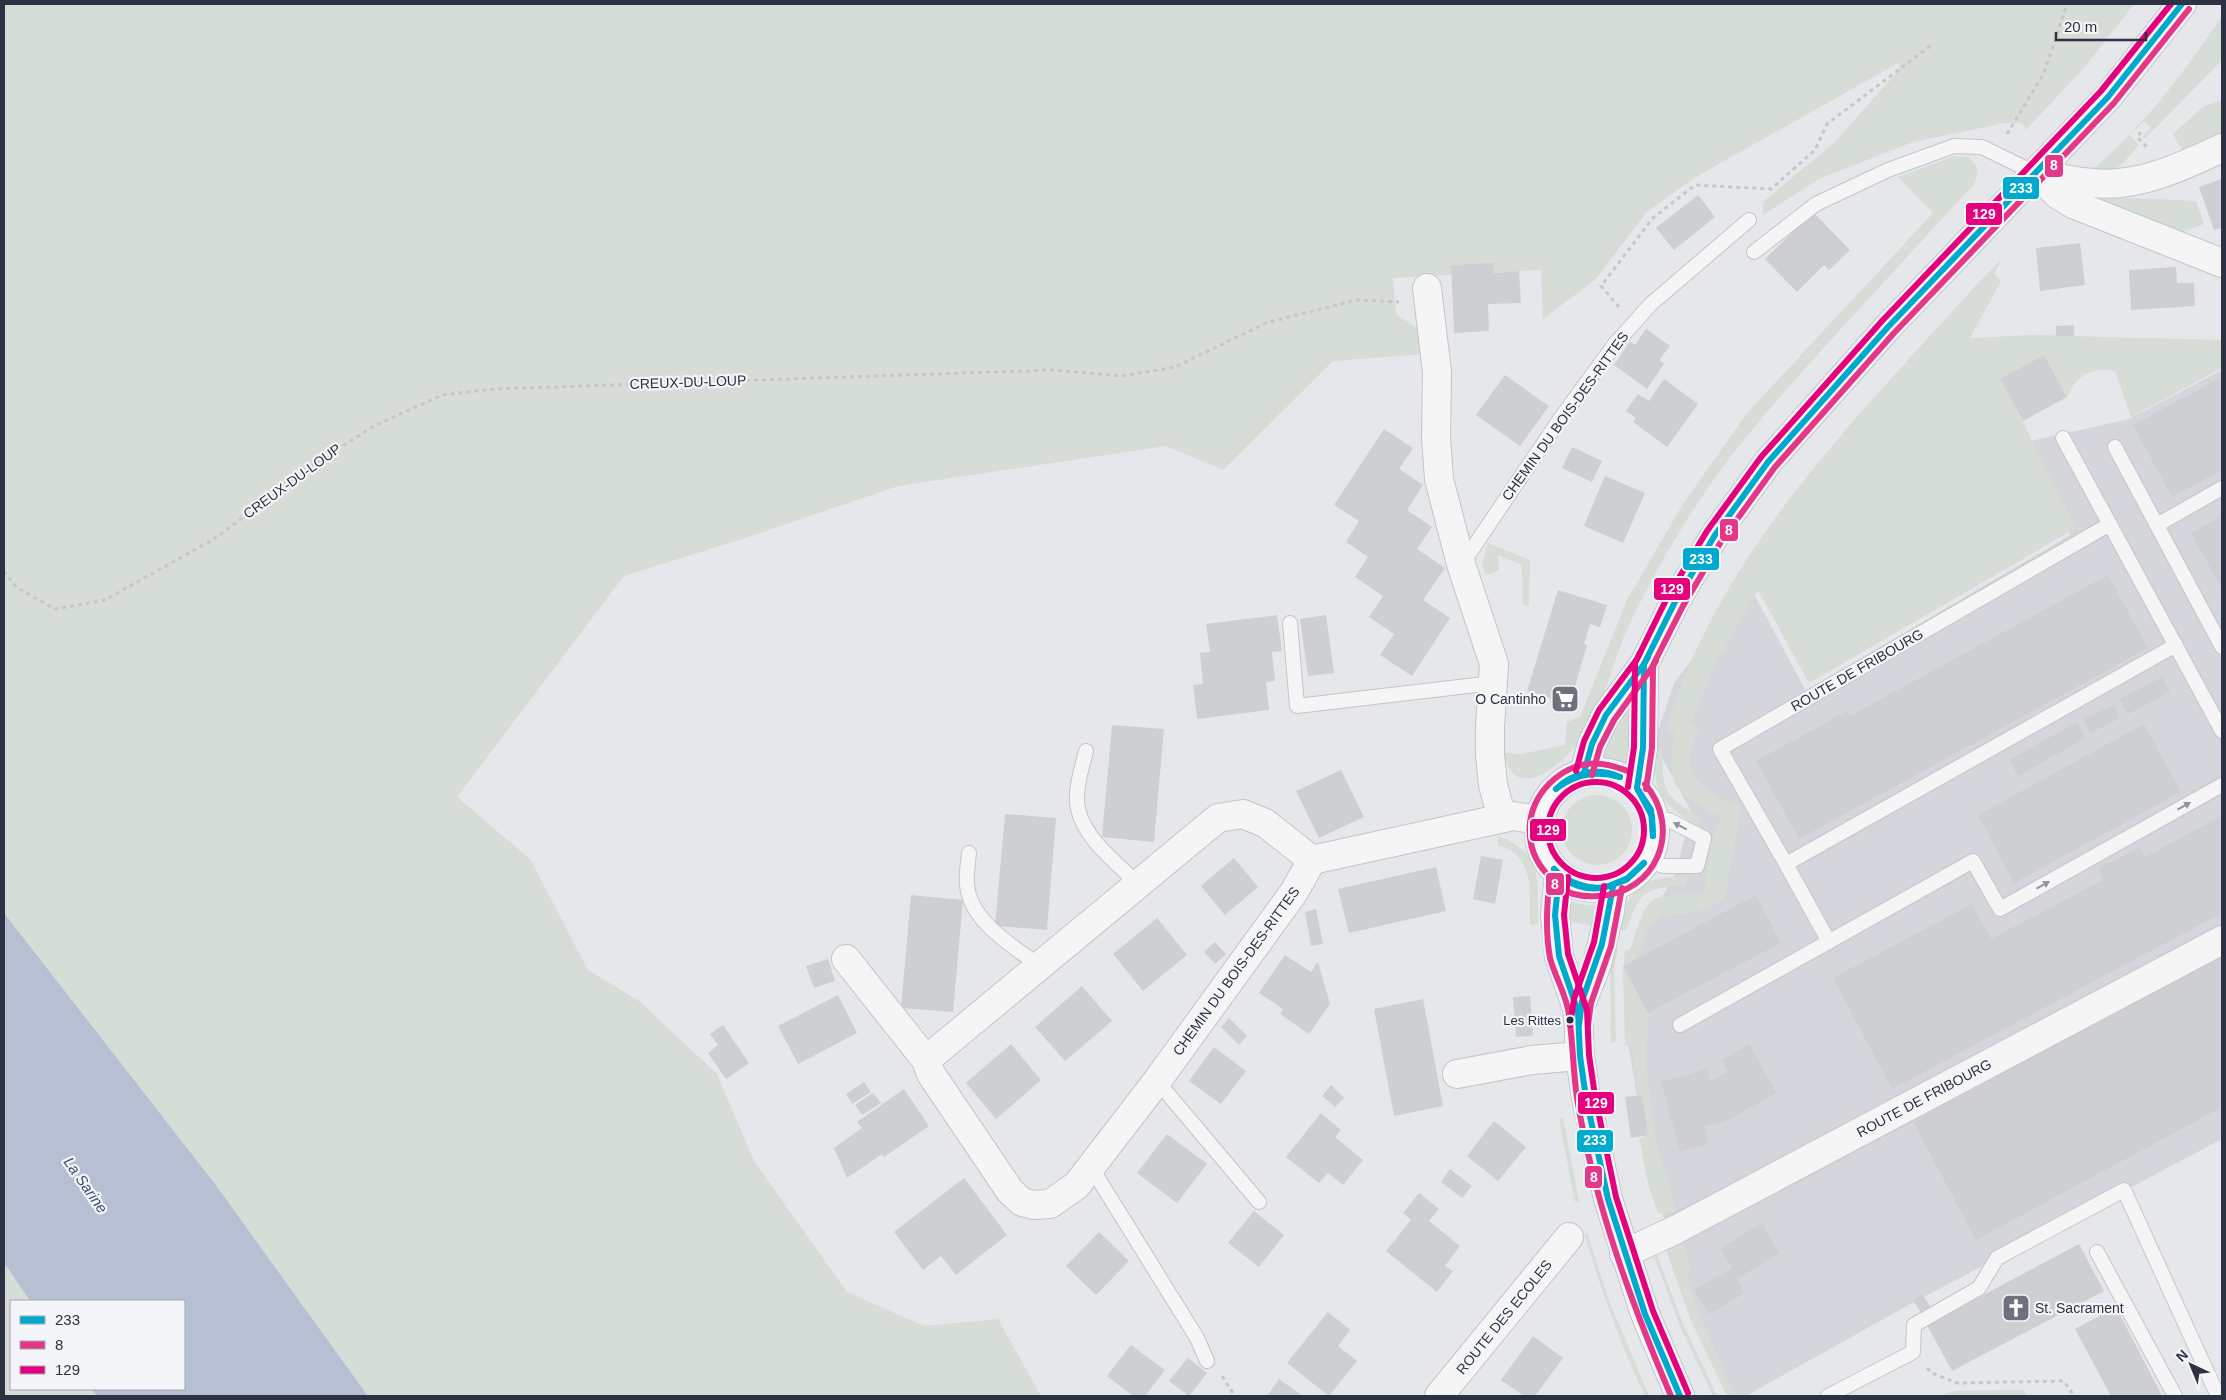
<svg xmlns="http://www.w3.org/2000/svg" width="2226" height="1400" viewBox="0 0 2226 1400" font-family="Arial,sans-serif">
<style>
.built{fill:#d4d6dc}
.green{fill:#d5ddd6}
.water{fill:#b7c0d2}
.building{fill:#cecfd2}
.lines{fill:none;stroke-linecap:round;stroke-linejoin:round}
.lane-casing{stroke:#c3c5c8;stroke-width:16}
.street-casing{stroke:#c3c5c8;stroke-width:30}
.secondary-casing{stroke:#c3c5c8;stroke-width:30}
.path{stroke:#c6c7cb;stroke-width:3;stroke-dasharray:4 4;stroke-linecap:butt}
.lane{stroke:#f5f5f6;stroke-width:14}
.street{stroke:#f5f5f6;stroke-width:28}
.secondary{stroke:#f7f7f8;stroke-width:28}
.bus-1-casing{stroke:#f4f5f8;stroke-width:10}
.bus-2-casing{stroke:#f4f5f8;stroke-width:10}
.bus-3-casing{stroke:#f4f5f8;stroke-width:10}
.bus-1{stroke:#00a9ce;stroke-width:6}
.bus-2{stroke:#e43789;stroke-width:6}
.bus-3{stroke:#e5007d;stroke-width:6}
.oneway{fill:#91949c}
.bus-dot{fill:#2d3242;stroke:#f4f5f8;stroke-width:2}
.labels{text-anchor:middle;dominant-baseline:central;stroke-width:4.5;stroke-linejoin:round;paint-order:stroke}
.bus-label{font-size:13px;fill:#2d3242;stroke:#f4f5f8;text-anchor:end}
.street-label{font-size:14px;fill:#2d3242;stroke:#f4f5f8}
.poi-label{font-size:14px;fill:#2d3242;stroke:#f4f5f8;text-anchor:end}
.water-label{font-size:15px;font-style:italic;fill:#3b4c72;stroke:#f4f5f8}
.line-badge{stroke:#f4f5f8;stroke-width:2}
.badge-label{font-size:14px;text-anchor:middle;font-weight:bold;fill:#fff}
</style>
<rect width="100%" height="100%" fill="#e5e7ea"/>
<polygon class="built" points="2222,370 2222,1139 1905,1307 1746,1396 1733,1396 1698,1317 1653,1187 1627,1037 1627,954 1673,879 1692,813 1654,743 1674,683 1749,585 1806,691 2070,535 2027,442 2129,419"/>
<g class="green">
<polygon points="4,4 2134,4 2084,68 2026,130 2022,123 2005,123 1913,142 1819,179 1763,215 1763,202 1834,143 1898,71 1900,62 1694,178 1647,212 1595,280 1543,319 1541,270 1393,278 1396,314 1421,331 1425,354 1333,361 1223,470 1166,446 898,486 745,538 624,576 457,797 530,859 588,970 639,1001 717,1074 754,1161 847,1292 924,1326 998,1319 1041,1396 368,1396 215,1184 4,913"/>
<path d="M2222,16V60L2145,139L2142,137L2151,128L2144,121L2130,135L2139,145C2122,163 2117,176 2090,172C2142,128 2184,73 2222,16Z"/>
<polygon points="2222,100 2222,138 2185,155 2173,134 2203,107"/>
<path d="M1954,156L1969,157C1978,166 1979,172 1974,184C1929,233 1884,282 1839,331C1788,387 1737,443 1695,507C1671,544 1648,585 1629,625C1610,666 1603,717 1571,751C1551,773 1514,799 1503,753L1521,754L1565,745L1567,722L1580,717L1627,600L1683,504L1748,412L1933,213L1898,177Z"/>
<polygon points="2109,197 2196,201 2204,224 2178,234 2093,203"/>
<path d="M2002,259L1994,274L2001,281L1970,338L2032,335L2222,340V368L2131,417L2115,371C2092,366 2076,375 2067,397L2044,355L2001,379L2076,528L1809,683L1758,590L1713,669L1691,723L1698,729C1695,740 1689,752 1690,763C1692,787 1722,799 1741,806L1725,898C1702,914 1688,914 1661,915L1645,935L1640,951L1629,970L1649,1008L1646,1062L1656,1140L1676,1211L1658,1213L1649,1188L1639,1138L1645,1137L1631,1047L1625,1045L1623,973L1625,950L1630,951C1634,938 1642,907 1653,900C1666,892 1690,896 1705,894C1705,868 1709,842 1721,818C1674,791 1666,789 1675,733L1666,730C1718,552 1857,418 1978,283Z"/>
<polygon points="1488,543 1530,560 1529,606 1523,605 1522,565 1498,555 1499,570 1491,574 1485,574 1482,565"/>
<polygon points="1631,706 1633,709 1628,766 1616,760 1600,758 1623,707"/>
<path d="M1655,748L1663,749C1662,790 1663,797 1701,817L1697,826C1660,803 1652,791 1655,748Z"/>
<circle cx="1597" cy="830" r="35"/>
<path d="M1498,836C1546,855 1536,880 1538,924L1530,925C1529,893 1536,856 1498,845Z"/>
<path d="M1686,876V885C1643,889 1641,890 1626,931L1617,929C1634,884 1637,879 1686,876Z"/>
<polygon points="1570,901 1584,905 1599,905 1596,926 1570,922 1568,904"/>
<polygon points="1614,948 1618,948 1614,969 1616,1041 1611,1043 1610,970"/>
<polygon points="1559,1118 1563,1118 1579,1201 1575,1202"/>
<path d="M1584,1233H1587L1608,1298L1649,1396H1645C1620,1344 1601,1289 1584,1233Z"/>
<polygon points="1683,1242 1690,1265 1688,1281 1701,1318 1735,1396 1727,1396 1691,1321 1666,1250"/>
<polygon points="1657,1255 1683,1324 1717,1396 1713,1396 1680,1326 1654,1256"/>
<polygon points="4,1264 30,1301 11,1301 11,1389 91,1389 97,1396 4,1396"/>
<polygon points="2023,1390 2027,1396 1943,1396 1953,1391"/>
</g>
<polygon class="water" points="4,913 215,1184 368,1396 97,1396 91,1389 184,1389 184,1301 30,1301 4,1263"/>
<g class="building">
<polygon points="2222,179 2222,228 2214,230 2199,187"/>
<polygon points="1698,195 1715,217 1674,250 1656,228"/>
<polygon points="1813,212 1850,250 1829,270 1824,265 1797,292 1765,259"/>
<polygon points="2080,243 2085,285 2040,291 2036,248"/>
<polygon points="1493,263 1494,273 1519,271 1521,303 1488,304 1489,331 1454,333 1451,265"/>
<polygon points="2176,267 2177,283 2194,283 2195,306 2131,310 2129,270"/>
<polygon points="2074,325 2074,336 2056,336 2056,326"/>
<polygon points="1646,329 1670,346 1659,360 1664,364 1647,389 1614,365 1630,341 1635,345"/>
<polygon points="2044,355 2067,397 2023,421 2000,379"/>
<polygon points="1505,375 1549,406 1520,446 1476,415"/>
<polygon points="2222,377 2222,470 2172,497 2133,425"/>
<polygon points="1664,379 1698,404 1667,447 1633,422 1636,418 1626,411 1638,394 1649,401"/>
<polygon points="1384,429 1413,448 1399,469 1423,485 1407,510 1432,527 1417,549 1445,568 1423,600 1450,618 1412,676 1380,655 1394,634 1369,617 1383,596 1355,577 1368,557 1346,542 1359,521 1334,505"/>
<polygon points="1572,447 1602,461 1592,482 1562,468"/>
<polygon points="1605,476 1645,493 1623,543 1584,526"/>
<polygon points="2222,516 2222,589 2191,533"/>
<polygon points="2108,575 2148,648 1799,839 1756,761 1847,711 1850,716"/>
<polygon points="1558,590 1607,605 1600,627 1590,624 1584,644 1587,645 1570,704 1527,691"/>
<polygon points="1277,615 1282,651 1272,652 1275,681 1266,682 1269,710 1197,719 1193,685 1203,684 1200,653 1210,652 1206,624"/>
<polygon points="1326,615 1334,673 1308,676 1300,619"/>
<polygon points="2162,677 2170,692 2128,714 2120,699"/>
<polygon points="2114,705 2120,718 2090,733 2083,719"/>
<polygon points="2077,722 2086,738 2018,776 2009,760"/>
<polygon points="2144,724 2181,792 2014,883 1978,815"/>
<polygon points="1112,725 1164,729 1154,842 1102,837"/>
<polygon points="1341,770 1364,817 1319,838 1296,791"/>
<polygon points="1005,814 1056,818 1047,930 995,926"/>
<polygon points="2222,816 2222,913 1892,1089 1833,978 1972,904 1991,939 2103,880 2098,869 2139,847 2145,857"/>
<polygon points="1481,856 1503,860 1495,904 1473,899"/>
<polygon points="1234,858 1258,887 1225,915 1201,886"/>
<polygon points="1436,867 1446,911 1349,933 1338,889"/>
<polygon points="911,895 963,900 953,1012 901,1008"/>
<polygon points="1756,895 1781,943 1648,1013 1623,966"/>
<polygon points="1316,909 1323,944 1311,946 1305,912"/>
<polygon points="1157,918 1187,955 1143,991 1113,954"/>
<polygon points="1215,942 1226,954 1215,964 1204,952"/>
<polygon points="1285,955 1311,972 1318,962 1330,1004 1309,1034 1280,1014 1283,1009 1259,993"/>
<polygon points="2222,955 2222,1107 1976,1240 1913,1122"/>
<polygon points="828,959 835,981 814,988 806,966"/>
<polygon points="1082,986 1112,1021 1065,1061 1035,1027"/>
<polygon points="838,995 857,1033 798,1064 778,1026"/>
<polygon points="1530,996 1533,1036 1516,1037 1513,997"/>
<polygon points="1423,999 1443,1106 1394,1116 1374,1009"/>
<polygon points="1229,1018 1247,1036 1239,1045 1221,1027"/>
<polygon points="723,1025 749,1063 726,1079 708,1053 718,1045 710,1034"/>
<polygon points="1011,1044 1041,1080 996,1119 966,1083"/>
<polygon points="1749,1044 1777,1093 1730,1119 1704,1127 1708,1144 1680,1152 1661,1082 1707,1069 1710,1082 1728,1072 1722,1060"/>
<polygon points="1214,1047 1246,1071 1221,1104 1189,1081"/>
<polygon points="864,1082 871,1092 852,1104 846,1094"/>
<polygon points="1331,1085 1344,1098 1335,1107 1322,1096"/>
<polygon points="904,1089 929,1126 884,1157 882,1154 847,1178 834,1148 862,1128 857,1122"/>
<polygon points="873,1093 881,1103 862,1115 855,1105"/>
<polygon points="1642,1095 1648,1135 1631,1138 1625,1097"/>
<polygon points="1321,1113 1341,1130 1335,1137 1363,1160 1343,1185 1328,1173 1319,1183 1286,1157"/>
<polygon points="1494,1121 1526,1147 1498,1181 1467,1156"/>
<polygon points="1167,1134 1207,1164 1177,1203 1137,1173"/>
<polygon points="1450,1169 1472,1186 1462,1198 1441,1182"/>
<polygon points="964,1178 1007,1235 956,1275 941,1256 923,1270 894,1232"/>
<polygon points="1419,1193 1439,1209 1429,1221 1460,1246 1445,1266 1453,1271 1437,1292 1386,1251 1411,1220 1403,1213"/>
<polygon points="1254,1211 1284,1235 1259,1267 1228,1243"/>
<polygon points="1762,1223 1779,1253 1737,1279 1745,1293 1709,1314 1694,1290 1732,1268 1720,1249"/>
<polygon points="1099,1232 1129,1261 1096,1295 1066,1266"/>
<polygon points="2079,1244 2104,1291 1952,1371 1927,1325"/>
<polygon points="1922,1294 1931,1308 1921,1313 1913,1300"/>
<polygon points="2116,1307 2162,1396 2111,1396 2075,1329"/>
<polygon points="1328,1312 1350,1330 1338,1346 1357,1361 1329,1396 1287,1363"/>
<polygon points="1533,1336 1563,1358 1535,1396 1524,1396 1501,1380"/>
<polygon points="1131,1345 1165,1370 1145,1396 1133,1396 1107,1376"/>
<polygon points="1188,1358 1207,1373 1189,1396 1169,1381"/>
<polygon points="1279,1379 1303,1396 1267,1396"/>
</g>
<g class="lines">
<defs>
<g id="lane">
<polyline points="1754,252 1816,204 1888,170 1954,146 1982,147 2037,174"/>
<polyline points="2063,438 2222,731"/>
<polyline points="2115,447 2222,647"/>
<polyline points="2157,525 2222,488"/>
<polyline points="1462,564 1560,419 1615,344 1651,304 1749,220"/>
<polyline points="1290,623 1297,706 1493,683"/>
<path d="M1086,751C1082,768 1074,791 1078,809C1085,840 1117,863 1138,884"/>
<path d="M969,853C968,863 966,874 967,884C969,921 1014,947 1040,966"/>
<polyline points="1646,861 1664,866 1697,866 1704,838 1669,820 1654,817"/>
<polyline points="1786,864 1720,749 2110,524"/>
<polyline points="1829,942 1786,864 2176,645"/>
<polyline points="1680,1025 1973,861 2000,909 2222,785"/>
<polyline points="1157,1081 1259,1202"/>
<polyline points="1091,1167 1197,1338 1207,1361"/>
<polyline points="2097,1252 2175,1396"/>
<polyline points="1828,1396 1913,1352 1914,1325 1979,1288 1997,1258 2124,1190 2218,1396"/>
</g>
<g id="street">
<polyline points="2037,174 2058,195 2073,204 2222,263"/>
<path d="M2037,174C2056,177 2075,182 2094,183C2137,188 2184,166 2222,148"/>
<polyline points="1427,288 1437,372 1436,437 1439,479 1461,564 1494,664 1490,727 1490,755 1493,785 1502,818"/>
<polyline points="846,959 926,1060 931,1074 1010,1191 1022,1202 1034,1205 1050,1204 1077,1185 1157,1081 1294,892 1312,860"/>
<polyline points="926,1060 1218,818 1243,814 1265,823 1312,860 1513,816 1539,820"/>
<polyline points="1457,1074 1532,1060 1580,1056"/>
<polyline points="1624,1254 1677,1229 2222,940"/>
<polyline points="1439,1396 1569,1237"/>
</g>
<g id="secondary">
<circle cx="1597" cy="830" r="58"/>
<polyline points="1584,773 1592,744 1606,715 1644,664 1675,602 1715,535 1768,462 1888,327 2108,97 2182,4"/>
<polyline points="1637,788 1643,748 1644,664"/>
<polyline points="1559,876 1555,915 1559,956 1578,1012 1580,1056 1586,1098 1608,1199 1645,1314 1680,1396"/>
<polyline points="1578,1012 1597,964 1610,911 1613,887"/>
</g>
</defs>
<use href="#lane" class="lane-casing"/>
<use href="#street" class="street-casing"/>
<use href="#secondary" class="secondary-casing"/>
<g class="path">
<polyline points="2141,132 2137,137 2148,148"/>
<polyline points="2007,134 2044,73 2067,4"/>
<polyline points="1619,307 1601,286 1653,218 1695,185 1771,189 1815,150 1827,124 1934,43"/>
<polyline points="4,571 16,587 55,609 105,600 214,539 310,467 372,427 442,395 494,389 1052,370 1122,376 1175,367 1266,323 1356,300 1399,302"/>
<polyline points="1927,1368 1932,1373 1957,1383 2064,1381 2074,1396"/>
<polyline points="1222,1376 1235,1396"/>
</g>
<use href="#lane" class="lane"/>
<use href="#street" class="street"/>
<use href="#secondary" class="secondary"/>
<defs>
<g id="bus-1">
<polyline points="1584,773 1592,744 1606,715 1644,664 1675,602 1715,535 1768,462 1888,327 2108,97 2182,4"/>
<polyline points="1637,788 1643,748 1644,664 1648,657"/>
<path d="M1556,789C1573,772 1597,767 1620,777"/>
<path d="M1556,789C1575,774 1596,770 1620,777"/>
<polyline points="1638,790 1651,810 1653,836"/>
<polyline points="1638,790 1652,816 1653,836"/>
<path d="M1554,869C1567,882 1591,892 1609,886"/>
<path d="M1554,869C1567,885 1589,893 1609,886"/>
<polyline points="1559,876 1555,915 1559,956 1578,1012 1580,1056 1586,1098 1608,1199 1645,1314 1680,1396"/>
<polyline points="1609,886 1628,878 1644,863"/>
<polyline points="1609,886 1626,880 1644,863"/>
<polyline points="1579,1025 1582,1001 1602,944 1613,887"/>
</g>
<g id="bus-2">
<path d="M1628,771C1619,768 1611,765 1602,764C1567,760 1535,788 1530,822C1528,842 1534,860 1547,874C1550,878 1553,883 1557,886C1568,894 1583,897 1597,896C1657,894 1683,829 1645,784"/>
<polyline points="1592,775 1600,747 1614,720 1651,669 1683,606 1722,540 1775,467 1894,333 2114,103 2189,9"/>
<polyline points="1646,789 1652,748 1653,666 1656,661"/>
<path d="M1550,875C1547,903 1545,930 1550,958C1555,977 1567,996 1569,1015C1573,1043 1573,1070 1577,1098C1594,1201 1630,1300 1671,1396"/>
<polyline points="1588,1025 1591,1003 1611,946 1622,888"/>
</g>
<g id="bus-3">
<polyline points="1576,771 1584,741 1599,710 1637,659 1667,598 1707,531 1761,457 1882,321 2101,91 2171,4"/>
<circle cx="1596" cy="830" r="48"/>
<polyline points="1628,787 1634,747 1635,663 1640,653"/>
<polyline points="1568,877 1564,915 1568,954 1587,1010 1589,1055 1595,1096 1616,1197 1653,1311 1688,1393"/>
<polyline points="1570,1025 1574,999 1594,942 1604,886"/>
</g>
</defs>
<use href="#bus-1" class="bus-1-casing"/>
<use href="#bus-2" class="bus-2-casing"/>
<use href="#bus-3" class="bus-3-casing"/>
<use href="#bus-1" class="bus-1"/>
<use href="#bus-2" class="bus-2"/>
<use href="#bus-3" class="bus-3"/>
</g>
<defs><path id="oneway-solid" d="M-6-.8H1V-3.2L6.5 0L1 3.2V.8H-6Z" transform="scale(1.25)"/></defs>
<g class="oneway">
<use href="#oneway-solid" transform="translate(2184 806) rotate(-29)"/>
<use href="#oneway-solid" transform="translate(1680 826) rotate(-153)"/>
<use href="#oneway-solid" transform="translate(2043 885) rotate(-29)"/>
</g>
<defs>
<symbol id="supermarket-square" viewBox="-11 -11 22 22"><rect x="-9" y="-9" width="18" height="18" rx="4" fill="#6d717d" stroke="#f4f5f8"/><path d="M-6-5.5h2.5l.6 2H6L4.5 2H-2.5L-4.4-4H-6ZM-1.5 3.2a1.3 1.3 0 1 0 .1 0ZM3 3.2a1.3 1.3 0 1 0 .1 0Z" fill="#fff"/></symbol>
<symbol id="church-square" viewBox="-11 -11 22 22"><rect x="-9" y="-9" width="18" height="18" rx="4" fill="#6d717d" stroke="#f4f5f8"/><path d="M-1.2-6h2.4v3.5h3.3v2.4h-3.3V6h-2.4V-.1h-3.3v-2.4h3.3Z" fill="#fff"/></symbol>
</defs>
<g fill-rule="evenodd">
<use href="#supermarket-square" x="1549" y="683" width="32" height="32"/>
<use href="#church-square" x="2000" y="1292" width="32" height="32"/>
</g>
<circle class="bus-dot" cx="1570" cy="1020" r="4.5"/>
<g class="labels">
<g class="bus-label">
<text x="1561" y="1020">Les Rittes</text>
</g>
<g class="street-label">
<text transform="translate(688 382) rotate(-2)">CREUX-DU-LOUP</text>
<text transform="translate(1565 416) rotate(-54)">CHEMIN DU BOIS-DES-RITTES</text>
<text transform="translate(292 481) rotate(-36)">CREUX-DU-LOUP</text>
<text transform="translate(1857 670) rotate(-30)">ROUTE DE FRIBOURG</text>
<text transform="translate(1236 971) rotate(-54)">CHEMIN DU BOIS-DES-RITTES</text>
<text transform="translate(1924 1098) rotate(-28)">ROUTE DE FRIBOURG</text>
<text transform="translate(1504 1317) rotate(-51)">ROUTE DES ECOLES</text>
</g>
<g class="poi-label">
<text x="1546" y="699">O Cantinho</text>
<text x="2035" y="1308" text-anchor="start">St. Sacrament</text>
</g>
<g class="water-label">
<text transform="translate(86 1185) rotate(55)">La Sarine</text>
</g>
</g>
<g class="line-badge">
<rect x="2044" y="154" width="20" height="24" rx="5" fill="#e43789"/>
<rect x="2002" y="176" width="38" height="24" rx="5" fill="#00a9ce"/>
<rect x="1965" y="202" width="38" height="24" rx="5" fill="#e5007d"/>
<rect x="1719" y="518" width="20" height="24" rx="5" fill="#e43789"/>
<rect x="1682" y="547" width="38" height="24" rx="5" fill="#00a9ce"/>
<rect x="1653" y="577" width="38" height="24" rx="5" fill="#e5007d"/>
<rect x="1529" y="818" width="38" height="24" rx="5" fill="#e5007d"/>
<rect x="1545" y="872" width="20" height="24" rx="5" fill="#e43789"/>
<rect x="1577" y="1091" width="38" height="24" rx="5" fill="#e5007d"/>
<rect x="1576" y="1129" width="38" height="24" rx="5" fill="#00a9ce"/>
<rect x="1584" y="1165" width="19" height="24" rx="5" fill="#e43789"/>
</g>
<g class="badge-label">
<text x="2054" y="170">8</text>
<text x="2021" y="193">233</text>
<text x="1984" y="219">129</text>
<text x="1729" y="535">8</text>
<text x="1701" y="564">233</text>
<text x="1672" y="594">129</text>
<text x="1548" y="835">129</text>
<text x="1555" y="889">8</text>
<text x="1596" y="1108">129</text>
<text x="1595" y="1145">233</text>
<text x="1594" y="1182">8</text>
</g>
<rect width="2226" height="1400" fill="none" stroke="#2d3242" stroke-width="10"/>
<rect x="10" y="1300" width="175" height="90" fill="#f4f5f8" stroke="#a4a7af"/>
<rect x="20" y="1316" width="25" height="8" fill="#00a9ce" stroke="#a4a7af"/>
<text x="55" y="1325" font-size="15" fill="#2d3242">233</text>
<rect x="20" y="1341" width="25" height="8" fill="#e43789" stroke="#a4a7af"/>
<text x="55" y="1350" font-size="15" fill="#2d3242">8</text>
<rect x="20" y="1366" width="25" height="8" fill="#e5007d" stroke="#a4a7af"/>
<text x="55" y="1375" font-size="15" fill="#2d3242">129</text>
<g transform="translate(2191 1365) rotate(316)" stroke="#f4f5f8" stroke-width="4" paint-order="stroke">
<path d="M0-4L9 19L0 12L-9 19Z" fill="#2d3242"/>
<text y="-8" font-size="14" font-weight="bold" text-anchor="middle" fill="#2d3242">N</text>
</g>
<path d="M2056 32v8h90v-8" fill="none" stroke="#2d3242" stroke-width="2.5"/>
<text x="2064" y="32" font-size="15" fill="#2d3242" stroke="#f4f5f8" stroke-width="4" paint-order="stroke">20 m</text>
</svg>
